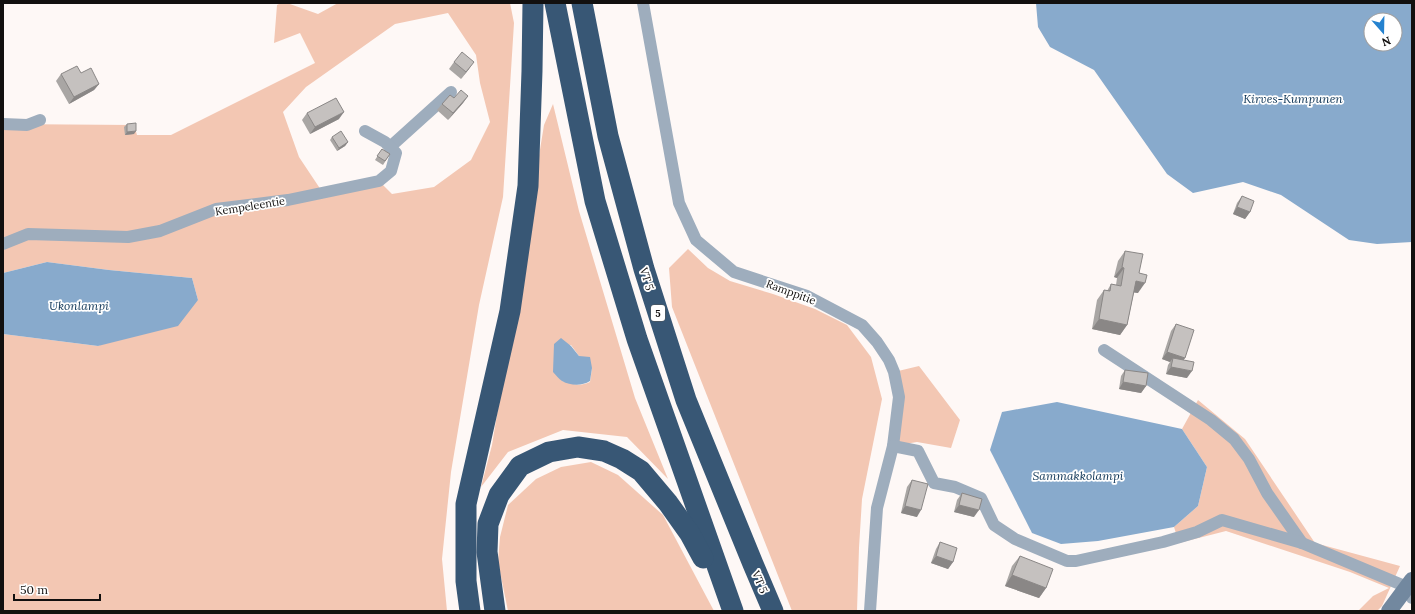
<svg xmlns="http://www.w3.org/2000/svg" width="1415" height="614" viewBox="0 0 1415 614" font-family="Lora,serif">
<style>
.green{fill:#f3c7b3;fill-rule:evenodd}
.water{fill:#8ac;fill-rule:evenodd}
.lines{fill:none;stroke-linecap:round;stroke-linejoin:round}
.street{stroke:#9eadbd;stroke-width:12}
.secondary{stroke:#72889f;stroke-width:16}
.highway{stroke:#385775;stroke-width:21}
.wall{fill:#a9a6a4}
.shaded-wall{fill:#8a8786}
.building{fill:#c5c1bf;stroke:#8a8786}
.labels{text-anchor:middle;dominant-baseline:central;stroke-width:3.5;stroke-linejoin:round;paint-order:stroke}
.shield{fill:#fff;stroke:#595857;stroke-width:1}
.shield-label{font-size:10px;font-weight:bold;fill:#12100f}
.street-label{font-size:11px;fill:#12100f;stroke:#fff}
.water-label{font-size:12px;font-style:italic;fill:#0f3657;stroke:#fff}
</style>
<rect width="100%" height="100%" fill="#fef8f6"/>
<g class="green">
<path d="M281,3H287L318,14L338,3H510L514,23L503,197L479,305L451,472L442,559L447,611H3V334L98,346L198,300L192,278L109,270L47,262L3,273V124L134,125L137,135H171L315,63L300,33L274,43L277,5ZM448,13L476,55L480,83L490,122L471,160L434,187L392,194L379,181L323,193L299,157L283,112L306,87L395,24Z"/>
<path d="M553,104L579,211L635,398L668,479L627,437L563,430L508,452L481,487L492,445L544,125ZM554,344L571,345L579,356L592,368L590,382C579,387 573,384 562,381L555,356Z"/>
<polygon points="688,249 708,268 730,281 773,294 815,309 847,325 871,357 882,399 862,499 859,548 857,611 792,611 672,307 669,268"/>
<polygon points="919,366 960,420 951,448 917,442 893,446 894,372"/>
<polygon points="1198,400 1245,439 1315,543 1400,566 1382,606 1377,611 1358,611 1373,596 1389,588 1350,572 1226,531 1179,543 1174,527 1198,506 1207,467 1182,429"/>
<polygon points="591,462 618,475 663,515 714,611 508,611 498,562 500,537 508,505 536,479 561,467"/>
</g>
<g class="water">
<path d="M1036,3H1412V242L1377,244L1349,240L1281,195L1243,182L1193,193L1167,174L1094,70L1050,47L1038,27ZM1371,20H1395V44H1371Z"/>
<polygon points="47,262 109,270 192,278 198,300 178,326 98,346 3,334 3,273"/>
<path d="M561,338L571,346L579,356L590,357L592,368L590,381C582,386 571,386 562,381C559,379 556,375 553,372L554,344Z"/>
<polygon points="1057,402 1182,429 1207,467 1198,506 1174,527 1098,541 1061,544 1032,533 990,450 1002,412"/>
</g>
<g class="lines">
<g class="street">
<polyline points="643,3 679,203 696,240 734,272 807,296 862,325 877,342 889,360 894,372 899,397 893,446 877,508 870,611"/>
<polyline points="3,124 27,125 40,120"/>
<polyline points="390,147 451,92"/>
<polyline points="3,244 28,234 128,237 160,231 216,209 288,200 379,181 391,171 396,153 385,142 365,131"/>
<polyline points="1104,350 1211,420 1234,439 1249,459 1267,493 1302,543"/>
<polyline points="893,446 918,451 934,483 955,487 981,498 994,525 1015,539 1067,561 1076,561 1163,542 1197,532 1222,520 1302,543 1407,587 1412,598"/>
</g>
<polyline class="secondary" points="1389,611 1412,580"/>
<g class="highway">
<polyline points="555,3 595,201 637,339 733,611"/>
<polyline points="582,3 608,136 644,269 686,400 753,564 773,611"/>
<polyline points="470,611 466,581 466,504 510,311 528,186 532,71 533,3"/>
<polyline points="495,611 487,552 488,524 499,495 520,466 549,452 578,447 604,451 622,459 641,471 668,503 690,534 703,558"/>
</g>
</g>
<g class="wall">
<polygon points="454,62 469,69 461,79 449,69"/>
<polygon points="81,73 99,84 94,90 69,104 56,81 61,74"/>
<polygon points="468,96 463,103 448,120 437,110 442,104"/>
<polygon points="307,113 339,119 310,134 302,120"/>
<polygon points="127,124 134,134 125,135 124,127"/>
<polygon points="332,137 348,142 345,146 337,151 330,140"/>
<polygon points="382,149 390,154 383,165 375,160"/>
<polygon points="1242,196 1250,212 1245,219 1233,214 1237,203"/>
<polygon points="1125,251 1139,273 1138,293 1134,292 1127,325 1120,335 1092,329 1097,300 1104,290 1107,291 1111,284 1116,285 1117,278 1114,277 1118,261"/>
<polygon points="1176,324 1185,358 1183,360 1187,378 1166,374 1168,365 1170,362 1162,359 1171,331"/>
<polygon points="1125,370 1146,386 1141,393 1119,389 1121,376"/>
<polygon points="912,480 917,517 901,513 907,487"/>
<polygon points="962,493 974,517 954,512 957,500"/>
<polygon points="940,542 953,562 948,569 931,563 936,549"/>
<polygon points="1020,556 1046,588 1039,598 1005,586 1012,566"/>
</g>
<g class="shaded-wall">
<polygon points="474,62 469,69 461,79 466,72"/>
<polygon points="99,84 94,90 69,104 74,97"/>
<polygon points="468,96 463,103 448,120 453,113"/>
<polygon points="344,112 339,119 310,134 315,127"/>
<polygon points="136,131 134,134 125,135 127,132"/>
<polygon points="348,142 345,146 337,151 339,148"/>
<polygon points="1237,207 1250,212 1245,219 1233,214"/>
<polygon points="1122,267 1124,268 1117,278 1114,277"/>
<polygon points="1136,281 1145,283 1138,293 1129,292"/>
<polygon points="1099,319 1127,325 1120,335 1092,329"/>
<polygon points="1167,352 1185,358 1180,365 1173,358 1170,362 1162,359"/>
<polygon points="1171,367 1192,371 1187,378 1166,374"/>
<polygon points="1123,382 1146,386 1141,393 1119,389"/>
<polygon points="959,505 979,510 974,517 954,512"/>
<polygon points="905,506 921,510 917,517 901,513"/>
<polygon points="936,556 953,562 948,569 931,563"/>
<polygon points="1012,575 1046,588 1039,598 1005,586"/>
</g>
<g class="building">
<polygon points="462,52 474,62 466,72 454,62"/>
<polygon points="77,66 81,73 91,68 99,84 74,97 61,74"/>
<polygon points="461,90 468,96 453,113 442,104 450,95 454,98"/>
<polygon points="336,98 344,112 315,127 307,113"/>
<polygon points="136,123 136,131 127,132 127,124"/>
<polygon points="341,131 348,142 339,148 332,137"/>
<polygon points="382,149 390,154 385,161 377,156"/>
<polygon points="1242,196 1254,201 1250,212 1237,207"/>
<polygon points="1125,251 1143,254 1139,273 1147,275 1145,283 1136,281 1127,325 1099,319 1104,290 1110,291 1111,284 1121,286 1124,268 1122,267"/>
<polygon points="1176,324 1194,330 1185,358 1167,352"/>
<polygon points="1173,358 1194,362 1192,371 1171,367"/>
<polygon points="1125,370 1148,373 1146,386 1123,382"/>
<polygon points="912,480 928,484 921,510 905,506"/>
<polygon points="962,493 982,499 979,510 959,505"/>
<polygon points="940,542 957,548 953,562 936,556"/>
<polygon points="1020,556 1053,569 1046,588 1012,575"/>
</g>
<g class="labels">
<rect class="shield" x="651" y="305" width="14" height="16" rx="3"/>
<g class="shield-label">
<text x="658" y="313">5</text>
</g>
<g class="street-label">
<text transform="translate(250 206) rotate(-9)">Kempeleentie</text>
<text transform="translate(647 279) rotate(73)">VT 5</text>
<text transform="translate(791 292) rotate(20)">Ramppitie</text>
<text transform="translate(760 582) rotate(67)">VT 5</text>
</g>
<g class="water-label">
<text x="1293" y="98">Kirves-Kumpunen</text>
<text x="79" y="305">Ukonlampi</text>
<text x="1078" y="475">Sammakkolampi</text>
</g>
</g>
<rect width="1415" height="614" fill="none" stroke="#12100f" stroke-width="8"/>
<g transform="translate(1383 32) rotate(160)"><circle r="19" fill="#ffffff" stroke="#a09f9f"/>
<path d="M0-3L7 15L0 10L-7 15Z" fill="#2582cf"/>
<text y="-6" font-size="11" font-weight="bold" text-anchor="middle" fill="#12100f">N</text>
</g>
<path d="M14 594v6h86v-6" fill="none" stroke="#12100f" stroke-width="2"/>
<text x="20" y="594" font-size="12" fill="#12100f" stroke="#ffffff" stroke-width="3" paint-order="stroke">50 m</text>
</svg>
